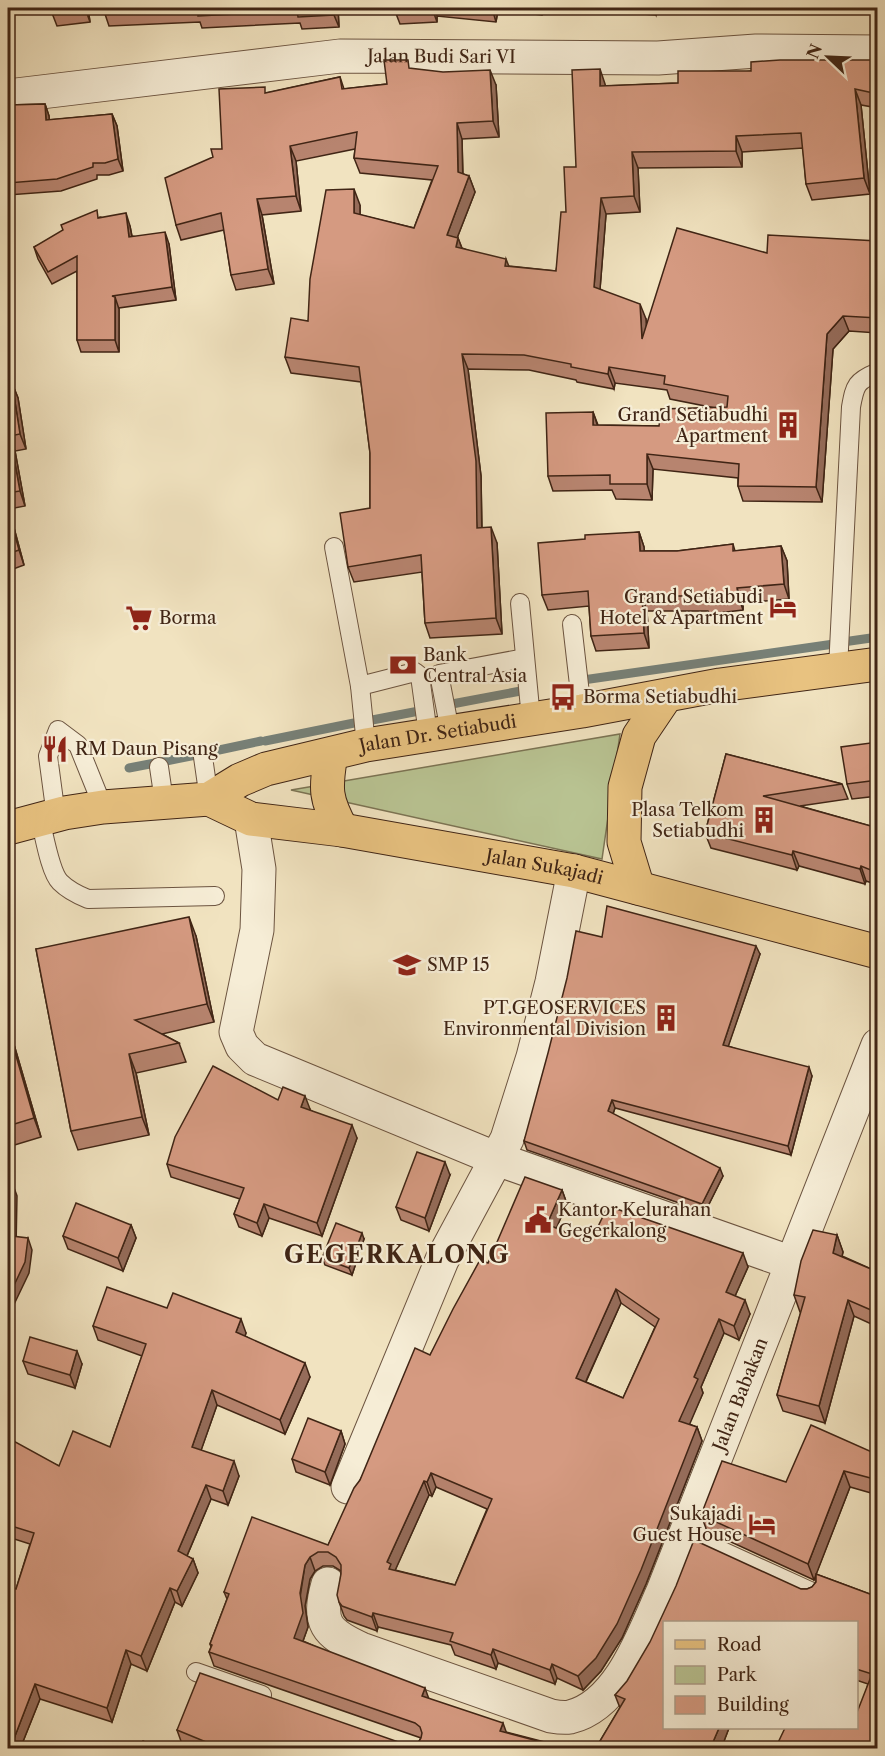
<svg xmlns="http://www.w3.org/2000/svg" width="885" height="1756" viewBox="0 0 885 1756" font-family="'Libre Caslon Text',serif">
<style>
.green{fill:#b9c493;stroke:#7c7454;stroke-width:1.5}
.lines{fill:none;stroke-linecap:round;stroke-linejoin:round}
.stream{stroke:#778077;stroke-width:9}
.lane-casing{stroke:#6c5440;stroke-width:20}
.street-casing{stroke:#6c5440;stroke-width:35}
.primary-casing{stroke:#402515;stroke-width:35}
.lane{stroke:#f6edd6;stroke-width:18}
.street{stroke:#f6edd6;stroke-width:33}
.primary{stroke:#e8c280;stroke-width:33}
.wall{fill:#b7846f;stroke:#402515;stroke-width:1.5;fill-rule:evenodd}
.shaded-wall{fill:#956c5a;stroke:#402515;stroke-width:1.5}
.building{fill:#d59a81;stroke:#402515;stroke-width:1.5;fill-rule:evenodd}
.labels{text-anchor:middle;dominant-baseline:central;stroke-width:4.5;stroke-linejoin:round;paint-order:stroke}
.street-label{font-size:18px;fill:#402515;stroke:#f6edd6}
.poi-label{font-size:18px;fill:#402515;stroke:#f6edd6;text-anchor:start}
.district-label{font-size:24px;font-weight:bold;letter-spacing:1.5px;fill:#402515;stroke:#f6edd6}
</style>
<rect width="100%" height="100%" fill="#f1e3c0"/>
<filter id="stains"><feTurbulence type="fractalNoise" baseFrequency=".00333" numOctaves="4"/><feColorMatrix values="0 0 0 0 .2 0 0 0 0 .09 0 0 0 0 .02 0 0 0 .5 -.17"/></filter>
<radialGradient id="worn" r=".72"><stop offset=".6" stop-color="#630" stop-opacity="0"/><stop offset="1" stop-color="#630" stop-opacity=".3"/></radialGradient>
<polygon class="green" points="620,734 602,859 291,790"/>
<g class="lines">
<g class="stream">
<polyline points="843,642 878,637"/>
<polyline points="583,680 834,644"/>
<polyline points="452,704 526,690"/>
<polyline points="367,721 419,711"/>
<polyline points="265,741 359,722"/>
<polyline points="205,753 261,741"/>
<polyline points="161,762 201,754"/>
<polyline points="129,768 155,763"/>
</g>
<defs>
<g id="lane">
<polyline points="334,547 360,686 366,745"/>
<polyline points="520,603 531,719"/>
<polyline points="572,624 582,711"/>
<path d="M838,669L851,407C855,385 856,381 878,372"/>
<polyline points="360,686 415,672 420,676 428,734"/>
<polyline points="450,731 439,674 525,658"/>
<polyline points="203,757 209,799"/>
<polyline points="159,767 164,801"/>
<polyline points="56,816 48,756 58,730 78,745 103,807"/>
<path d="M40,819C44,834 50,872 60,882C68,890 78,895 88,899L215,896"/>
<polyline points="685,1534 810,1591"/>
<polyline points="196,1672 262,1695"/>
</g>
<g id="street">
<path id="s1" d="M8,96L340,56L658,58L756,51L878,52"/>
<polyline points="251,819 259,869 257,930 236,1032 242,1046 255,1059 497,1159 792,1263"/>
<polyline points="348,1487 442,1260 507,1139 533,1057 552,982 574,871"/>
<path id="s2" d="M328,1584C317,1623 326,1633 361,1649L551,1716C557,1717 564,1718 570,1717C620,1705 644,1633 663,1591L878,1045"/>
</g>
<g id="primary">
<path d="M331,754C325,789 325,799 342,830"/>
<path id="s3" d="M209,799L251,819L342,830L574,871L878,952"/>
<path id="s4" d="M8,828L64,813L103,807L209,799L240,780L266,769L366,745L582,711L720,685L878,664"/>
<polyline points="638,888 624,842 625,787 639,736 666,696"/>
</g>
</defs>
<use href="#lane" class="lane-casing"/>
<use href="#street" class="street-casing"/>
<use href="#primary" class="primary-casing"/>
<use href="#lane" class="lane"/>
<use href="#street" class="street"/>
<use href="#primary" class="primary"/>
</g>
<g class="wall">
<polygon points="88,8 90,22 57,26 52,13"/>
<polygon points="104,8 338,8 339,27 302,29 300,23 202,28 200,22 109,26 105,14"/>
<polygon points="395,8 542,8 542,15 498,10 496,22 437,16 437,22 400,24 395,11"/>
<polygon points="552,8 657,8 656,15"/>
<polygon points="878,60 878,108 861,105 870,194 812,200 806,184 803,148 742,152 742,167 638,168 640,212 606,214 600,289 646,319 646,326 767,253 878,241 878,333 849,331 833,349 822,502 743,501 738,486 738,478 653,469 652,500 616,499 612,490 553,491 548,476 593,412 598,425 659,426 715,408 670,399 667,390 615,383 614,389 577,382 576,380 529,370 468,369 481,476 482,528 497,543 502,634 430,638 425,623 422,572 354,582 348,567 370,508 370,453 361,382 291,373 285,357 308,321 360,205 360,215 414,228 432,180 360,173 354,158 355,149 296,161 301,211 262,215 274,284 236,290 231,275 224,230 181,240 176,225 213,157 222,149 267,93 340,77 344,89 387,84 411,69 496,85 499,137 462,139 463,174 469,176 475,192 457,238 458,238 462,248 509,266 556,271 576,167 605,84 605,86 678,83 751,71"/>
<polygon points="45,104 49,116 49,120 112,114 117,126 123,171 109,175 97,175 97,179 61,191 8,195 8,105"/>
<polygon points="100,217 130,226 132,236 169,244 176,300 119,308 119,352 81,352 77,340 77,271 52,284 38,259 34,247"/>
<polygon points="12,383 18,398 26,449 15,451 25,506 9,509 24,565 8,571 8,385"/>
<polygon points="639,532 644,547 644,551 677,551 733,544 735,551 781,546 787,561 789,599 743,603 743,610 709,614 708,611 647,611 649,648 596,651 591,636 589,606 548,610 542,595 585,539"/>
<polygon points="878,742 878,796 852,799 847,784"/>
<polygon points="726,754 842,784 848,799 800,806 878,828 878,885 866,881 865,884 799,866 797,870 711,848 705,833"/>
<polygon points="196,936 214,1022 162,1034 179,1043 186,1062 136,1073 149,1135 78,1150 71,1131 36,949"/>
<polygon points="602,937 760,954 728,1046 812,1076 791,1155 615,1108 613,1114 723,1176 705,1212 527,1150 524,1141"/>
<polygon points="8,1024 41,1137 8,1147"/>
<polygon points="278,1100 310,1109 310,1110 357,1138 322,1236 269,1218 262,1236 239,1227 234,1214 240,1199 171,1177 167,1164"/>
<polygon points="450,1175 429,1231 401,1220 396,1207"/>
<path d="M562,1190L567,1204L556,1228L590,1243L748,1267L735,1296L750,1314L739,1340L724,1333L701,1387L703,1393L689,1424L697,1427L702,1441L646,1584L622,1638L601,1671L583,1690L557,1678L555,1684L498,1663L496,1669L455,1655L451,1645L378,1627L377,1631L347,1620L344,1616L339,1602L341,1571L333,1566H323L315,1571L310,1579L305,1606L308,1627L303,1641L429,1699L506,1732L568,1748L193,1749L182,1744L177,1730L412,1745L418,1743L421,1738L214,1666L209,1652L211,1647L210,1644L227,1599L224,1592L328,1545L360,1480L430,1355L488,1263ZM621,1303L655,1327L623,1398L586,1382ZM436,1487L487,1509L455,1585L395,1570L429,1495L432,1496Z"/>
<polygon points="131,1225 136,1238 123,1271 68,1249 63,1236"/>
<polygon points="837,1235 843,1252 842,1256 878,1272 878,1327 854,1316 825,1423 783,1411 777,1395 801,1312 800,1312 794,1295"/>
<polygon points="364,1239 352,1275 325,1265 322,1258"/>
<polygon points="167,1308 246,1333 245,1336 310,1377 285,1434 217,1405 201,1450 239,1476 228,1505 211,1499 187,1556 193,1559 198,1573 182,1606 175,1602 147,1671 131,1664 112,1722 40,1699 20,1749 16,1589 30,1544 8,1537 8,1443 59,1466 110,1447 142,1356 98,1340 93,1326"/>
<polygon points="23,1361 82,1364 75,1388 28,1374"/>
<polygon points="341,1431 345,1444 330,1485 296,1472 292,1459"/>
<polygon points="878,1441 878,1495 850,1487 816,1574 878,1597 878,1749 856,1728 868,1684 856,1680 856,1623 664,1728 729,1728 721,1749 603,1749 600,1741 620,1708 615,1695 801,1589 807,1589 812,1587 816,1582 816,1576 814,1580 707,1531 701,1515 786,1482 874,1453"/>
</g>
<g class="shaded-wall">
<polygon points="85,8 88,8 90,22"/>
<polygon points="334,8 338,8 339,27 334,15"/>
<polygon points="432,8 434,8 437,16 437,22"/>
<polygon points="492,8 496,8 498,10 496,22"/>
<polygon points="539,8 542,8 542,15"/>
<polygon points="653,8 657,8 656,15"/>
<polygon points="600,69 605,84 606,101 600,86"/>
<polygon points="490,70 496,85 499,137 493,121"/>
<polygon points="855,89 861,105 870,194 864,178"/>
<polygon points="45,104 49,116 50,132 46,120"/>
<polygon points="112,114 117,126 123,171 118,159"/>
<polygon points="457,123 462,139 463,188 458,172"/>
<polygon points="736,136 742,152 742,167 736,151"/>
<polygon points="290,146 296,161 301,211 296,196"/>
<polygon points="632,152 638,168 640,212 634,196"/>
<polygon points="469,176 475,192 452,251 447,235"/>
<polygon points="354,189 360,205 360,229 354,213"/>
<polygon points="601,198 606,214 599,302 594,287"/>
<polygon points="257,199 262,215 274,284 268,269"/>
<polygon points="126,213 130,226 134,249 129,237"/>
<polygon points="165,232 169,244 176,300 172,287"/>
<polygon points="458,238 464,254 456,247"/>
<polygon points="506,259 512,274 505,266"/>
<polygon points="115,297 119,309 119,352 115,340"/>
<polygon points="640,304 646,319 648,355 642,339"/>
<polygon points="843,316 849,331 833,349 822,502 816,487 827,334"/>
<polygon points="462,354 468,369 481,476 482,544 477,528"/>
<polygon points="609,367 615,383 614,389 608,374"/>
<polygon points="12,383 18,398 26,449 20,434"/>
<polygon points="593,412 598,427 593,425"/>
<polygon points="10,436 15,451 25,506 20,491"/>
<polygon points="647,454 653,469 652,500 647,484"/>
<polygon points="8,506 24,565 19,550 8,510"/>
<polygon points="491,527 497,543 502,634 496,618"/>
<polygon points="639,532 644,547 645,566 640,551"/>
<polygon points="781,546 787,561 789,599 784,584"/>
<polygon points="737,588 743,603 743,610 738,595"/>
<polygon points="642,596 647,611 649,648 644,633"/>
<polygon points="793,851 799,866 797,870 792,855"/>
<polygon points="861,866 866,881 865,884 860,869"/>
<polygon points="189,917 196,936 214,1022 207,1004"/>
<polygon points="756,946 760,954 726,1053 723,1045"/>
<polygon points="8,1024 41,1137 34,1118 8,1028"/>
<polygon points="129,1054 136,1073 149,1135 142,1117"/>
<polygon points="809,1067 812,1076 791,1155 788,1146"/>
<polygon points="305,1096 310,1109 306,1120 301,1107"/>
<polygon points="612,1100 615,1108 611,1119 608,1111"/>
<polygon points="352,1125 357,1138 322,1236 317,1223"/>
<polygon points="445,1162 450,1175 429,1231 425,1218"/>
<polygon points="720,1168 723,1176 705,1212 702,1204"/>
<polygon points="13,1185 17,1196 16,1248 12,1236"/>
<polygon points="562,1190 567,1204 552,1238 547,1224"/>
<polygon points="264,1204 269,1218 262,1236 257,1223"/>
<polygon points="131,1225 136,1238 123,1271 118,1258"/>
<polygon points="362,1233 364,1239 352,1275 349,1268"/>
<polygon points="837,1235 843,1252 839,1269 833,1253"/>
<polygon points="28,1238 32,1250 29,1273 8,1317 8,1298"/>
<polygon points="743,1253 748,1267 731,1305 726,1292"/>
<polygon points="616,1289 621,1303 581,1392 576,1378"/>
<polygon points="745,1300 750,1314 739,1340 734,1326"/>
<polygon points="848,1300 854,1316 825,1423 819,1406"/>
<polygon points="241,1319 246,1333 241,1346 236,1332"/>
<polygon points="719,1319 724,1333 701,1387 703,1393 685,1435 679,1421 694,1377"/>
<polygon points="77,1351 82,1364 75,1388 70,1375"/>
<polygon points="305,1363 310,1377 285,1434 280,1420"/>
<polygon points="212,1390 217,1405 197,1462 192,1447"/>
<polygon points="697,1427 702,1441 646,1584 622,1638 601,1671 583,1690 578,1676"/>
<polygon points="341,1431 345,1444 330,1485 325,1472"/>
<polygon points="234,1461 239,1476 228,1505 223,1491"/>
<polygon points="844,1471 850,1487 814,1580 808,1564"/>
<polygon points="431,1473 436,1487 432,1496 427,1482"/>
<polygon points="424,1481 429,1495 394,1573 394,1582 387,1562"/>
<polygon points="206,1485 211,1499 183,1565 178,1551"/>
<polygon points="310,1557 315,1571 310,1579 305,1606 308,1627 299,1652 294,1638 305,1565"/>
<polygon points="193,1559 198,1573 182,1606 177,1591"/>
<polygon points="170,1588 175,1602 147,1671 141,1656"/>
<polygon points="373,1613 378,1627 377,1631 372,1617"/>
<polygon points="493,1649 498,1663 496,1669 491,1655"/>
<polygon points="126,1650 131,1664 112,1722 107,1708"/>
<polygon points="552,1664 557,1678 555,1684 550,1670"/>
<polygon points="35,1684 40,1699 20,1749 10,1749"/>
<polygon points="425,1688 430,1702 422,1696"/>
<polygon points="503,1723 508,1737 500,1731"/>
<polygon points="719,1728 729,1728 721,1749 710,1749"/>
</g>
<g class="building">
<polygon points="52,8 85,8 85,9 52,13"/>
<polygon points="104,8 334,8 334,15 298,17 297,11 198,16 198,10 105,14"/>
<polygon points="395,8 432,8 432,9 395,11"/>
<polygon points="384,60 408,60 409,68 443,72 490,70 493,121 457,123 458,172 469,176 447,235 458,238 456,247 506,259 505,266 556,271 561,212 566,212 564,167 576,167 572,70 600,69 600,86 678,83 678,71 751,71 751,62 780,60 878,60 878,94 855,89 864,178 806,184 801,133 736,136 736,151 632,152 634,196 601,198 594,287 640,304 642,339 677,228 767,253 768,235 878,241 878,318 843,316 827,334 816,487 738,486 739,464 647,454 647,484 610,484 610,475 548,476 546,413 593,412 593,425 659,426 661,409 727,407 728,396 664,384 665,376 609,367 608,374 571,367 571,364 524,355 462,354 476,461 477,528 491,527 496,618 425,623 421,555 348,567 340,513 370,508 370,453 359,367 285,357 291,318 308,321 310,279 326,190 354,189 354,213 414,228 438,166 354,158 357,132 290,146 296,196 257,199 268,269 231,275 221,213 176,225 165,178 213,157 211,149 222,149 219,89 265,87 265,93 340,77 342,89 387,84"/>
<polygon points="45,104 46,120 112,114 118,159 105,163 93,163 93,167 57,179 8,183 8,105"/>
<polygon points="97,210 98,218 126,213 129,237 165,232 172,287 112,296 115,297 115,340 77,340 77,256 48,272 34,247 63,230 61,225"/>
<polygon points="12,383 20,434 10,436 20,491 8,493 8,385"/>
<polygon points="8,510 19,550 8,554"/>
<polygon points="639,532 640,551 677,551 733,544 733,551 781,546 784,584 737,588 738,595 704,599 703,596 642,596 644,633 591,636 588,591 542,595 538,543 585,539 585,535"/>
<polygon points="878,742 878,780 847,784 841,747"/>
<polygon points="726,754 842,784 763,796 878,828 878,873 861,866 860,869 793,851 792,855 705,833"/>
<polygon points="607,906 756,946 723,1045 809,1067 788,1146 612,1100 608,1111 720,1168 702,1204 524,1141 548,1053 567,978 576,931 602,937"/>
<polygon points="189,917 207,1004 135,1020 179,1043 129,1054 142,1117 71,1131 36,949"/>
<polygon points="8,1028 34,1118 8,1126"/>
<polygon points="213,1066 278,1100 283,1087 305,1096 301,1107 352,1125 317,1223 264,1204 257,1223 234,1214 244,1188 167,1164 175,1137"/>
<polygon points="417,1152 445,1162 425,1218 396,1207"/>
<path d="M525,1177L562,1190L547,1224L590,1243L608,1206L743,1253L726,1292L745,1300L734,1326L719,1319L694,1377L698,1379L679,1421L697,1427L641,1570L617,1624L596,1658L578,1676L552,1664L550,1670L493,1649L491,1655L450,1641L453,1633L373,1613L372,1617L342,1606L339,1602L337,1595L341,1574V1565L336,1557L328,1552H318L310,1557L305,1565L300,1593L303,1613L294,1638L425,1688L422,1696L503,1723L500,1731L568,1749H223L177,1730L200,1673L407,1745H412L418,1743L421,1738L422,1733L420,1727L415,1723L209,1652L212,1645L210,1644L229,1594L224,1592L252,1517L328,1545L354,1488L360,1480L415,1348L430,1355L453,1309L480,1260L488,1263ZM616,1289L659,1319L623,1398L576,1378ZM431,1473L492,1499L455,1585L389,1569L391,1564L387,1562L424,1481L427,1482Z"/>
<polygon points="8,1185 13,1185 12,1236 28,1238 25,1262 8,1298"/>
<polygon points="76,1203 131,1225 118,1258 63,1236"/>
<polygon points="336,1223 362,1233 349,1268 322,1258"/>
<polygon points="813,1230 837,1235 833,1253 878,1272 878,1313 848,1300 819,1406 777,1395 805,1297 794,1295 801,1261"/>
<polygon points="107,1287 167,1308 173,1293 241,1319 236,1332 305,1363 280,1420 212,1390 192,1447 234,1461 223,1491 206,1485 178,1551 193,1559 177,1591 170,1588 141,1656 126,1650 107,1708 35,1684 10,1749 8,1749 8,1590 9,1586 16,1589 34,1533 8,1525 8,1443 10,1439 59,1466 73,1431 110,1447 146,1344 93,1326"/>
<polygon points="30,1337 77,1351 70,1375 23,1361"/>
<polygon points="308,1418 341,1431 325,1472 292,1459"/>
<polygon points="811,1425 874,1453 878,1441 878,1480 844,1471 808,1564 701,1515 722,1461 786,1482"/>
<polygon points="694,1540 801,1589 807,1589 812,1587 816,1582 816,1574 878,1597 878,1749 775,1749 785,1728 856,1728 856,1715 872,1674 856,1669 856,1623 664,1623 664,1728 719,1728 710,1749 613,1749 600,1741 625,1699 615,1695 627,1681 650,1642 676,1586"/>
<polygon points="143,1741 159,1749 140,1749"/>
</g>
<defs>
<symbol id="building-bare" viewBox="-9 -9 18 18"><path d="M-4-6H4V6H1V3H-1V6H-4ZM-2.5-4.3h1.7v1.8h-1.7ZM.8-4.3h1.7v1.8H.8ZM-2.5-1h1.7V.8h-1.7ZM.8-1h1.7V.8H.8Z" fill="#8f2418" stroke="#f6edd6" stroke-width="2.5" paint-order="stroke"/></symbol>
<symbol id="hotel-bare" viewBox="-9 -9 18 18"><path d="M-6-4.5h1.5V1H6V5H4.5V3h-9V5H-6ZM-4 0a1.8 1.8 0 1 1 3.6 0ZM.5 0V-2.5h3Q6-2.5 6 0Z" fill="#8f2418" stroke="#f6edd6" stroke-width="2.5" paint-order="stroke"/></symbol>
<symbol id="supermarket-bare" viewBox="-9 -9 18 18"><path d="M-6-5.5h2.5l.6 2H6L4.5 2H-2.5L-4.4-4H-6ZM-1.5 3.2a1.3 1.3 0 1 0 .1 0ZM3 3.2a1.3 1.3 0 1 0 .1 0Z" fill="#8f2418" stroke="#f6edd6" stroke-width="2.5" paint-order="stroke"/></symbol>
<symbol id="bank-bare" viewBox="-9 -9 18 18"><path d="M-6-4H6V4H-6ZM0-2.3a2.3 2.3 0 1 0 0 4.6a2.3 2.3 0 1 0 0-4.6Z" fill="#8f2418" stroke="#f6edd6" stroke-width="2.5" paint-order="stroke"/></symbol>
<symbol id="bus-bare" viewBox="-9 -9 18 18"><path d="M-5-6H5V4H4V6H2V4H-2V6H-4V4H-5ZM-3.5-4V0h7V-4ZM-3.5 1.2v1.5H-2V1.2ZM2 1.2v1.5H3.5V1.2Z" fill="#8f2418" stroke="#f6edd6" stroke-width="2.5" paint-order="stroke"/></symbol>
<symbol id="restaurant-bare" viewBox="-9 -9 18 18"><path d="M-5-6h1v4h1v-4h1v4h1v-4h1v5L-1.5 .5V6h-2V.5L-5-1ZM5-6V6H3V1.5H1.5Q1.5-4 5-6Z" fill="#8f2418" stroke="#f6edd6" stroke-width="2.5" paint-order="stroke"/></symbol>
<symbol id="school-bare" viewBox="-9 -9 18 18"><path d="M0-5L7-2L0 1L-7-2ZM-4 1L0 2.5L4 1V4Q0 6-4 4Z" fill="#8f2418" stroke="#f6edd6" stroke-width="2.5" paint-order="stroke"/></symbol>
<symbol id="civic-bare" viewBox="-9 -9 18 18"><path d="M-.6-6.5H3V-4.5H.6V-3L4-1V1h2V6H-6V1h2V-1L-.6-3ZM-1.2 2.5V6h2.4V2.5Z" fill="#8f2418" stroke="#f6edd6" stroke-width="2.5" paint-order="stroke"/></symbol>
</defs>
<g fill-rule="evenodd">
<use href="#building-bare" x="769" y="406" width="38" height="38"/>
<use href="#hotel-bare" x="764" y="588" width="38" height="38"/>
<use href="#supermarket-bare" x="120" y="599" width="38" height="38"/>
<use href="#bank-bare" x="384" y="646" width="38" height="38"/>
<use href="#bus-bare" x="544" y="678" width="38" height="38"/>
<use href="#restaurant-bare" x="36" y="730" width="38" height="38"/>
<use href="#building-bare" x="745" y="801" width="38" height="38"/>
<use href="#school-bare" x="388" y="946" width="38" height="38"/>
<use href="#building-bare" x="647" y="999" width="38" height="38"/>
<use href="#civic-bare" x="519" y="1201" width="38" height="38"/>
<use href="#hotel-bare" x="743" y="1505" width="38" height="38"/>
</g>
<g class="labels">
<g class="street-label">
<text stroke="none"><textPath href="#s1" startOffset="436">Jalan Budi Sari VI</textPath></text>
<text stroke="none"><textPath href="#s4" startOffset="444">Jalan Dr. Setiabudi</textPath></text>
<text stroke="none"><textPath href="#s3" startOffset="344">Jalan Sukajadi</textPath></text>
<text stroke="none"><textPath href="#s2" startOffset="678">Jalan Babakan</textPath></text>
</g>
<g class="poi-label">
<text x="768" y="415" text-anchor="end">Grand Setiabudhi<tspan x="768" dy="21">Apartment</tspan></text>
<text x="763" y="597" text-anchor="end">Grand Setiabudi<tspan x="763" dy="21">Hotel &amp; Apartment</tspan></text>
<text x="159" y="618">Borma</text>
<text x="423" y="655">Bank<tspan x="423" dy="21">Central Asia</tspan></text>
<text x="583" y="697">Borma Setiabudhi</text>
<text x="75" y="749">RM Daun Pisang</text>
<text x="744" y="810" text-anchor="end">Plasa Telkom<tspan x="744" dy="21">Setiabudhi</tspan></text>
<text x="427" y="965">SMP 15</text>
<text x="646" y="1008" text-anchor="end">PT.GEOSERVICES<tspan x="646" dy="21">Environmental Division</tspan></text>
<text x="558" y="1210">Kantor Kelurahan<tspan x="558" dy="21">Gegerkalong</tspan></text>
<text x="742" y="1514" text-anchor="end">Sukajadi<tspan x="742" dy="21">Guest House</tspan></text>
</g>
<g class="district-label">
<text x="397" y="1254">GEGERKALONG</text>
</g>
</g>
<rect width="885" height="1756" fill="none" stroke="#f1e3c0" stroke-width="30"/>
<rect x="9" y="9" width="867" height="1738" fill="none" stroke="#402515" stroke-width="3"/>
<rect x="15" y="15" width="855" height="1726" fill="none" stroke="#402515" stroke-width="1.5"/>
<rect x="663" y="1621" width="195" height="108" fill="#f6edd6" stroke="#ad9d89" stroke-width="1.5"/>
<rect x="675" y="1640" width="30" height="9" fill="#e8c280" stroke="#ad9d89" stroke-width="1.5"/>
<text x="717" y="1651" font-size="18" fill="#402515">Road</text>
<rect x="675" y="1666" width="30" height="18" fill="#b9c493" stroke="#ad9d89" stroke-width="1.5"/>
<text x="717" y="1681" font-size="18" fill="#402515">Park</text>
<rect x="675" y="1696" width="30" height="18" fill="#d59a81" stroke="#ad9d89" stroke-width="1.5"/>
<text x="717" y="1711" font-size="18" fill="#402515">Building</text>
<g transform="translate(828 57) rotate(293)" stroke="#f6edd6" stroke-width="4.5" paint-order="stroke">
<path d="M0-4.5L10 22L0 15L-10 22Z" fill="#402515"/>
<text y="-9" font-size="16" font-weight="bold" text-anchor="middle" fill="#402515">N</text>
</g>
<rect width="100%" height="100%" filter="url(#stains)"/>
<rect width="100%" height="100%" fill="url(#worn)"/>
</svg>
